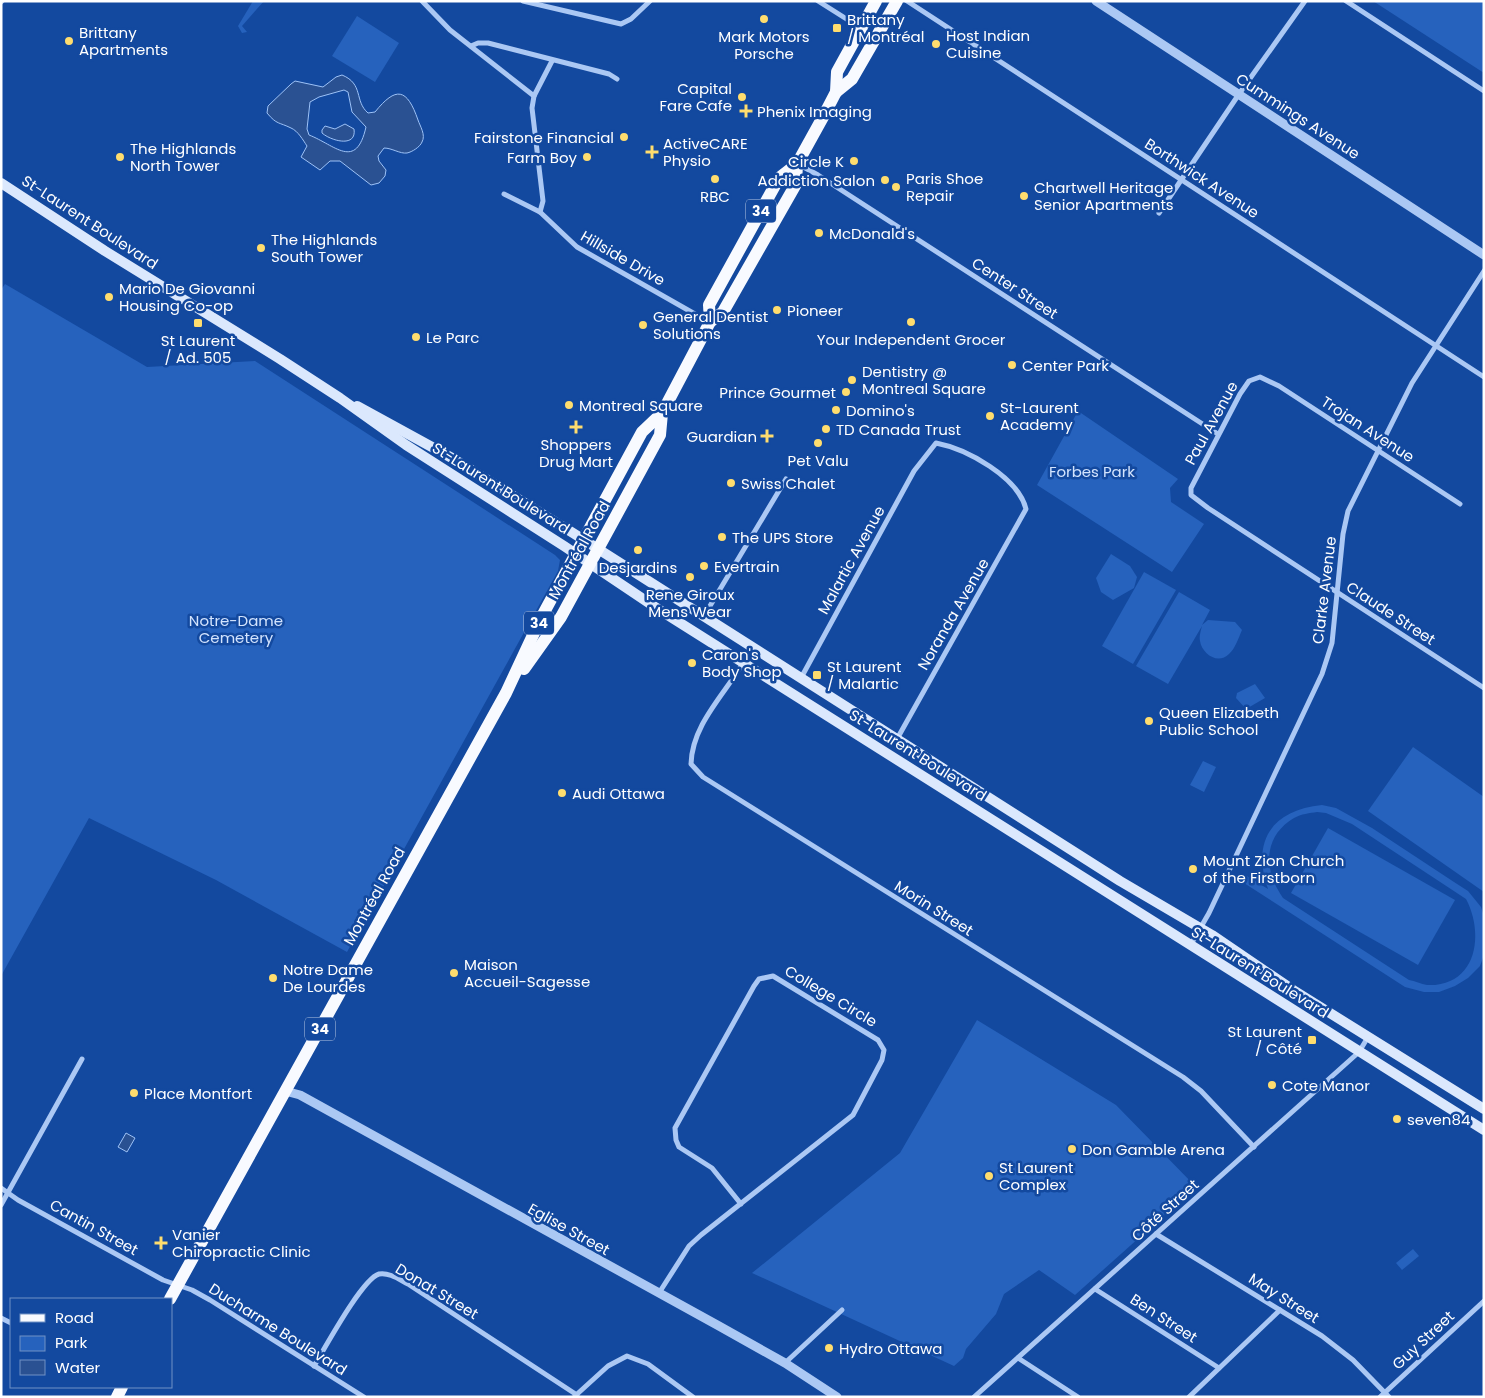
<svg xmlns="http://www.w3.org/2000/svg" width="1485" height="1398" viewBox="0 0 1485 1398" font-family="Poppins,sans-serif">
<style>
.green{fill:#2662bd;fill-rule:evenodd}
.water{fill:#2a5192;stroke:#9dc2f7;fill-rule:evenodd}
.lines{fill:none;stroke-linecap:round;stroke-linejoin:round}
.minor{stroke:#abc8f4;stroke-width:5}
.tertiary{stroke:#abc8f4;stroke-width:9}
.secondary{stroke:#dbe8fd;stroke-width:10}
.primary{stroke:#f8faff;stroke-width:12}
.poi-dot{fill:#ffdd6e;stroke:#13499f;stroke-width:2}
.labels{text-anchor:middle;dominant-baseline:central;stroke-width:5;stroke-linejoin:round;paint-order:stroke}
.shield{fill:#13499f;stroke:#b8c8e2;stroke-width:1}
.shield-label{font-size:14px;font-weight:bold;fill:#fff}
.poi-label{font-size:15px;fill:#fff;stroke:#13499f;text-anchor:start}
.street-label{font-size:15px;fill:#fff;stroke:#13499f}
.park-label{font-size:15px;fill:#d3e4fe;stroke:#13499f}
</style>
<rect width="100%" height="100%" fill="#13499f"/>
<g class="green">
<polygon points="253,1 264,1 242,26 247,32 242,33 238,26"/>
<polygon points="1373,1 1484,1 1484,73"/>
<polygon points="357,16 399,43 375,82 332,56"/>
<polygon points="5,284 147,367 255,361 555,555 560,560 558,571 347,952 216,880 89,818 1,976 1,290"/>
<polygon points="1078,411 1178,479 1170,488 1171,502 1204,524 1172,572 1037,485"/>
<polygon points="1111,554 1130,566 1137,577 1134,588 1113,600 1101,592 1096,578"/>
<polygon points="1144,572 1176,590 1133,664 1102,646"/>
<path d="M1179,592L1210,610L1202,625L1208,620L1235,622L1242,630C1239,637 1235,649 1229,654C1218,665 1202,654 1200,641C1199,636 1201,630 1202,626L1168,684L1136,666Z"/>
<polygon points="1255,684 1265,698 1246,709 1236,698 1237,693"/>
<polygon points="1413,747 1484,797 1484,892 1368,811"/>
<polygon points="1203,761 1216,767 1204,792 1190,785"/>
<path d="M1322,805L1336,808L1372,828L1454,882L1468,891L1481,907L1484,916V955L1480,966L1468,978L1455,986L1439,992H1424L1405,987L1244,883L1247,876L1268,889C1251,841 1272,810 1322,805ZM1317,812L1326,813L1352,824L1466,899C1485,935 1476,987 1427,985C1421,984 1415,981 1409,980L1283,898C1264,871 1262,837 1294,818C1301,814 1310,813 1317,812Z"/>
<polygon points="1328,828 1455,900 1418,965 1291,893"/>
<polygon points="977,1020 1116,1105 1196,1187 1075,1295 1039,1270 1004,1294 996,1314 966,1349 963,1358 954,1366 752,1273 900,1153"/>
<polygon points="1413,1249 1419,1256 1402,1270 1396,1263"/>
</g>
<g class="water">
<path d="M342,75C364,84 354,101 368,113L375,112C396,86 407,88 418,120C420,126 426,135 422,142C420,147 412,152 407,153C400,154 392,148 384,148L378,156L379,161L386,170L385,176L379,183L371,185L340,161H330L320,170L301,157L307,146C303,140 298,131 291,128C279,122 277,125 267,113L268,106L291,84L295,81L323,87L336,77ZM344,90L348,92L352,112L366,127C356,171 335,145 309,135L307,129L310,102L319,97Z"/>
<path d="M345,124L354,129C357,148 331,141 322,133V130L325,126L335,129Z"/>
<polygon points="126,1133 135,1138 127,1152 118,1147"/>
</g>
<g class="lines">
<g class="minor">
<polyline points="422,1 450,30 534,96"/>
<polyline points="523,1 621,24 631,19 650,1"/>
<polyline points="818,1 875,37"/>
<polyline points="907,1 1484,377"/>
<polyline points="1346,1 1484,91"/>
<polyline points="1,2 2,1"/>
<polyline points="471,46 478,43 488,43 609,74 617,79"/>
<polyline points="798,164 818,175 1218,434"/>
<polyline points="504,194 540,212 577,247 709,322"/>
<polyline points="540,212 543,201 532,108 534,96 552,61"/>
<polyline points="1159,213 1239,94 1305,1"/>
<polyline points="1460,504 1279,386 1260,377 1249,381 1240,394 1191,488 1191,495 1208,508 1484,688"/>
<polyline points="704,616 786,479"/>
<path d="M743,663C724,695 692,725 691,764L703,777L1183,1077L1201,1091L1254,1147"/>
<path d="M801,678L914,471L936,443C967,449 1018,477 1026,509L897,739"/>
<polyline points="1190,946 1209,913 1322,674 1332,643 1343,534 1348,511 1412,383 1484,271"/>
<polyline points="1,1188 18,1200 163,1280 192,1290 210,1300 364,1397"/>
<polyline points="1,1205 82,1059"/>
<polyline points="1156,1234 1322,1336 1353,1360 1389,1397"/>
<polyline points="1095,1289 1219,1368"/>
<polyline points="659,1293 689,1246 701,1235 853,1115 882,1060 884,1050 878,1040 773,976 759,979 754,986 675,1128 676,1140 679,1147 712,1168 741,1204"/>
<polyline points="1,1318 11,1323"/>
<polyline points="1018,1358 1078,1397"/>
<polyline points="785,1363 842,1310"/>
<path d="M314,1366C325,1348 362,1279 379,1274C389,1272 400,1280 408,1284L577,1395"/>
<polyline points="575,1396 608,1366 627,1356 648,1364 693,1397"/>
<polyline points="974,1397 1359,1052 1368,1037"/>
<polyline points="1189,1397 1280,1310"/>
<polyline points="1380,1397 1484,1301"/>
</g>
<g class="tertiary">
<polyline points="1096,1 1484,255"/>
<polyline points="285,1091 300,1095 719,1326 785,1363 837,1397"/>
</g>
<g class="secondary">
<polyline points="1,183 105,251 280,359 340,398 406,445 564,546 658,609 1484,1130"/>
<polyline points="357,406 452,458 573,533 1120,881 1212,935 1293,990 1484,1109"/>
</g>
<g class="primary">
<polyline points="836,92 852,79 897,1"/>
<polyline points="710,322 709,305 779,178 797,164 823,117 836,92 837,72 876,1"/>
<polyline points="524,669 561,617 660,435 662,413 710,322 723,312 796,184 797,164"/>
<polyline points="170,1299 506,693 541,618 642,432 662,413"/>
<polyline points="117,1397 122,1387"/>
</g>
</g>
<g class="poi-dot">
<circle cx="764" cy="19" r="5"/>
<rect x="832" y="23" width="10" height="10" rx="2.5"/>
<circle cx="69" cy="41" r="5"/>
<circle cx="936" cy="44" r="5"/>
<circle cx="742" cy="97" r="5"/>
<path d="M743.5 103.5h5v5h5v5h-5v5h-5v-5h-5v-5h5z"/>
<circle cx="624" cy="137" r="5"/>
<path d="M649.5 144.5h5v5h5v5h-5v5h-5v-5h-5v-5h5z"/>
<circle cx="120" cy="157" r="5"/>
<circle cx="587" cy="157" r="5"/>
<circle cx="854" cy="161" r="5"/>
<circle cx="715" cy="179" r="5"/>
<circle cx="885" cy="180" r="5"/>
<circle cx="896" cy="187" r="5"/>
<circle cx="1024" cy="196" r="5"/>
<circle cx="819" cy="233" r="5"/>
<circle cx="261" cy="248" r="5"/>
<circle cx="109" cy="297" r="5"/>
<circle cx="777" cy="310" r="5"/>
<circle cx="911" cy="322" r="5"/>
<rect x="193" y="318" width="10" height="10" rx="2.5"/>
<circle cx="643" cy="325" r="5"/>
<circle cx="416" cy="337" r="5"/>
<circle cx="1012" cy="365" r="5"/>
<circle cx="852" cy="380" r="5"/>
<circle cx="846" cy="392" r="5"/>
<circle cx="569" cy="405" r="5"/>
<circle cx="836" cy="410" r="5"/>
<circle cx="990" cy="416" r="5"/>
<path d="M573.5 419.5h5v5h5v5h-5v5h-5v-5h-5v-5h5z"/>
<circle cx="826" cy="429" r="5"/>
<path d="M764.5 428.5h5v5h5v5h-5v5h-5v-5h-5v-5h5z"/>
<circle cx="818" cy="443" r="5"/>
<circle cx="731" cy="483" r="5"/>
<circle cx="722" cy="537" r="5"/>
<circle cx="638" cy="550" r="5"/>
<circle cx="704" cy="566" r="5"/>
<circle cx="690" cy="577" r="5"/>
<circle cx="692" cy="663" r="5"/>
<rect x="812" y="670" width="10" height="10" rx="2.5"/>
<circle cx="1149" cy="721" r="5"/>
<circle cx="562" cy="793" r="5"/>
<circle cx="1193" cy="869" r="5"/>
<circle cx="454" cy="973" r="5"/>
<circle cx="273" cy="978" r="5"/>
<rect x="1307" y="1035" width="10" height="10" rx="2.5"/>
<circle cx="1272" cy="1085" r="5"/>
<circle cx="134" cy="1093" r="5"/>
<circle cx="1397" cy="1119" r="5"/>
<circle cx="1072" cy="1149" r="5"/>
<circle cx="989" cy="1176" r="5"/>
<path d="M158.5 1235.5h5v5h5v5h-5v5h-5v-5h-5v-5h5z"/>
<circle cx="829" cy="1348" r="5"/>
</g>
<g class="labels">
<g class="shield">
<rect x="746" y="199.5" width="30" height="23" rx="4"/>
<rect x="524" y="611.5" width="30" height="23" rx="4"/>
<rect x="305" y="1017.5" width="30" height="23" rx="4"/>
</g>
<g class="shield-label">
<text x="761" y="211">34</text>
<text x="539" y="623">34</text>
<text x="320" y="1029">34</text>
</g>
<g class="poi-label">
<text x="847" y="19">Brittany<tspan x="847" dy="17">/ Montréal</tspan></text>
<text x="79" y="32">Brittany<tspan x="79" dy="17">Apartments</tspan></text>
<text x="946" y="35">Host Indian<tspan x="946" dy="17">Cuisine</tspan></text>
<text x="764" y="36" text-anchor="middle">Mark Motors<tspan x="764" dy="17">Porsche</tspan></text>
<text x="732" y="88" text-anchor="end">Capital<tspan x="732" dy="17">Fare Cafe</tspan></text>
<text x="757" y="111">Phenix Imaging</text>
<text x="614" y="137" text-anchor="end">Fairstone Financial</text>
<text x="663" y="143">ActiveCARE<tspan x="663" dy="17">Physio</tspan></text>
<text x="130" y="148">The Highlands<tspan x="130" dy="17">North Tower</tspan></text>
<text x="577" y="157" text-anchor="end">Farm Boy</text>
<text x="844" y="161" text-anchor="end">Circle K</text>
<text x="906" y="178">Paris Shoe<tspan x="906" dy="17">Repair</tspan></text>
<text x="875" y="180" text-anchor="end">Addiction Salon</text>
<text x="1034" y="187">Chartwell Heritage<tspan x="1034" dy="17">Senior Apartments</tspan></text>
<text x="715" y="196" text-anchor="middle">RBC</text>
<text x="829" y="233">McDonald's</text>
<text x="271" y="239">The Highlands<tspan x="271" dy="17">South Tower</tspan></text>
<text x="119" y="288">Mario De Giovanni<tspan x="119" dy="17">Housing Co-op</tspan></text>
<text x="787" y="310">Pioneer</text>
<text x="653" y="316">General Dentist<tspan x="653" dy="17">Solutions</tspan></text>
<text x="426" y="337">Le Parc</text>
<text x="911" y="339" text-anchor="middle">Your Independent Grocer</text>
<text x="198" y="340" text-anchor="middle">St Laurent<tspan x="198" dy="17">/ Ad. 505</tspan></text>
<text x="1022" y="365">Center Park</text>
<text x="862" y="371">Dentistry @<tspan x="862" dy="17">Montreal Square</tspan></text>
<text x="836" y="392" text-anchor="end">Prince Gourmet</text>
<text x="579" y="405">Montreal Square</text>
<text x="1000" y="407">St-Laurent<tspan x="1000" dy="17">Academy</tspan></text>
<text x="846" y="410">Domino's</text>
<text x="836" y="429">TD Canada Trust</text>
<text x="757" y="436" text-anchor="end">Guardian</text>
<text x="576" y="444" text-anchor="middle">Shoppers<tspan x="576" dy="17">Drug Mart</tspan></text>
<text x="818" y="460" text-anchor="middle">Pet Valu</text>
<text x="741" y="483">Swiss Chalet</text>
<text x="732" y="537">The UPS Store</text>
<text x="714" y="566">Evertrain</text>
<text x="638" y="567" text-anchor="middle">Desjardins</text>
<text x="690" y="594" text-anchor="middle">Rene Giroux<tspan x="690" dy="17">Mens Wear</tspan></text>
<text x="702" y="654">Caron's<tspan x="702" dy="17">Body Shop</tspan></text>
<text x="827" y="666">St Laurent<tspan x="827" dy="17">/ Malartic</tspan></text>
<text x="1159" y="712">Queen Elizabeth<tspan x="1159" dy="17">Public School</tspan></text>
<text x="572" y="793">Audi Ottawa</text>
<text x="1203" y="860">Mount Zion Church<tspan x="1203" dy="17">of the Firstborn</tspan></text>
<text x="464" y="964">Maison<tspan x="464" dy="17">Accueil-Sagesse</tspan></text>
<text x="283" y="969">Notre Dame<tspan x="283" dy="17">De Lourdes</tspan></text>
<text x="1302" y="1031" text-anchor="end">St Laurent<tspan x="1302" dy="17">/ Côté</tspan></text>
<text x="1282" y="1085">Cote Manor</text>
<text x="144" y="1093">Place Montfort</text>
<text x="1407" y="1119">seven84</text>
<text x="1082" y="1149">Don Gamble Arena</text>
<text x="999" y="1167">St Laurent<tspan x="999" dy="17">Complex</tspan></text>
<text x="172" y="1234">Vanier<tspan x="172" dy="17">Chiropractic Clinic</tspan></text>
<text x="839" y="1348">Hydro Ottawa</text>
</g>
<g class="street-label">
<text transform="translate(1298 116) rotate(33)">Cummings Avenue</text>
<text transform="translate(1202 178) rotate(33)">Borthwick Avenue</text>
<text transform="translate(90 222) rotate(33)">St-Laurent Boulevard</text>
<text transform="translate(623 258) rotate(30)">Hillside Drive</text>
<text transform="translate(1015 288) rotate(33)">Center Street</text>
<text transform="translate(1211 423) rotate(-61)">Paul Avenue</text>
<text transform="translate(1368 429) rotate(33)">Trojan Avenue</text>
<text transform="translate(501 488) rotate(32)">St-Laurent Boulevard</text>
<text transform="translate(579 550) rotate(-61)">Montréal Road</text>
<text transform="translate(851 560) rotate(-61)">Malartic Avenue</text>
<text transform="translate(1324 590) rotate(-83)">Clarke Avenue</text>
<text transform="translate(1391 613) rotate(33)">Claude Street</text>
<text transform="translate(953 614) rotate(-60)">Noranda Avenue</text>
<text transform="translate(918 755) rotate(32)">St-Laurent Boulevard</text>
<text transform="translate(374 896) rotate(-61)">Montréal Road</text>
<text transform="translate(934 908) rotate(32)">Morin Street</text>
<text transform="translate(1260 972) rotate(32)">St-Laurent Boulevard</text>
<text transform="translate(831 996) rotate(31)">College Circle</text>
<text transform="translate(1165 1210) rotate(-42)">Côté Street</text>
<text transform="translate(94 1227) rotate(29)">Cantin Street</text>
<text transform="translate(569 1229) rotate(29)">Eglise Street</text>
<text transform="translate(437 1291) rotate(31)">Donat Street</text>
<text transform="translate(1284 1298) rotate(32)">May Street</text>
<text transform="translate(1164 1318) rotate(33)">Ben Street</text>
<text transform="translate(278 1329) rotate(32)">Ducharme Boulevard</text>
<text transform="translate(1423 1340) rotate(-43)">Guy Street</text>
</g>
<g class="park-label">
<text x="1092" y="471">Forbes Park</text>
<text x="236" y="620">Notre-Dame<tspan x="236" dy="17">Cemetery</tspan></text>
</g>
</g>
<rect width="1485" height="1398" fill="none" stroke="#ffffff" stroke-width="5"/>
<rect x="10" y="1298" width="162" height="90" fill="#13499f" stroke="#7192c5"/>
<rect x="20" y="1314" width="25" height="8" fill="#f8faff" stroke="#7192c5"/>
<text x="55" y="1323" font-size="15" fill="#ffffff">Road</text>
<rect x="20" y="1336" width="25" height="15" fill="#2662bd" stroke="#7192c5"/>
<text x="55" y="1348" font-size="15" fill="#ffffff">Park</text>
<rect x="20" y="1360" width="25" height="15" fill="#2a5192" stroke="#7192c5"/>
<text x="55" y="1373" font-size="15" fill="#ffffff">Water</text>
</svg>
